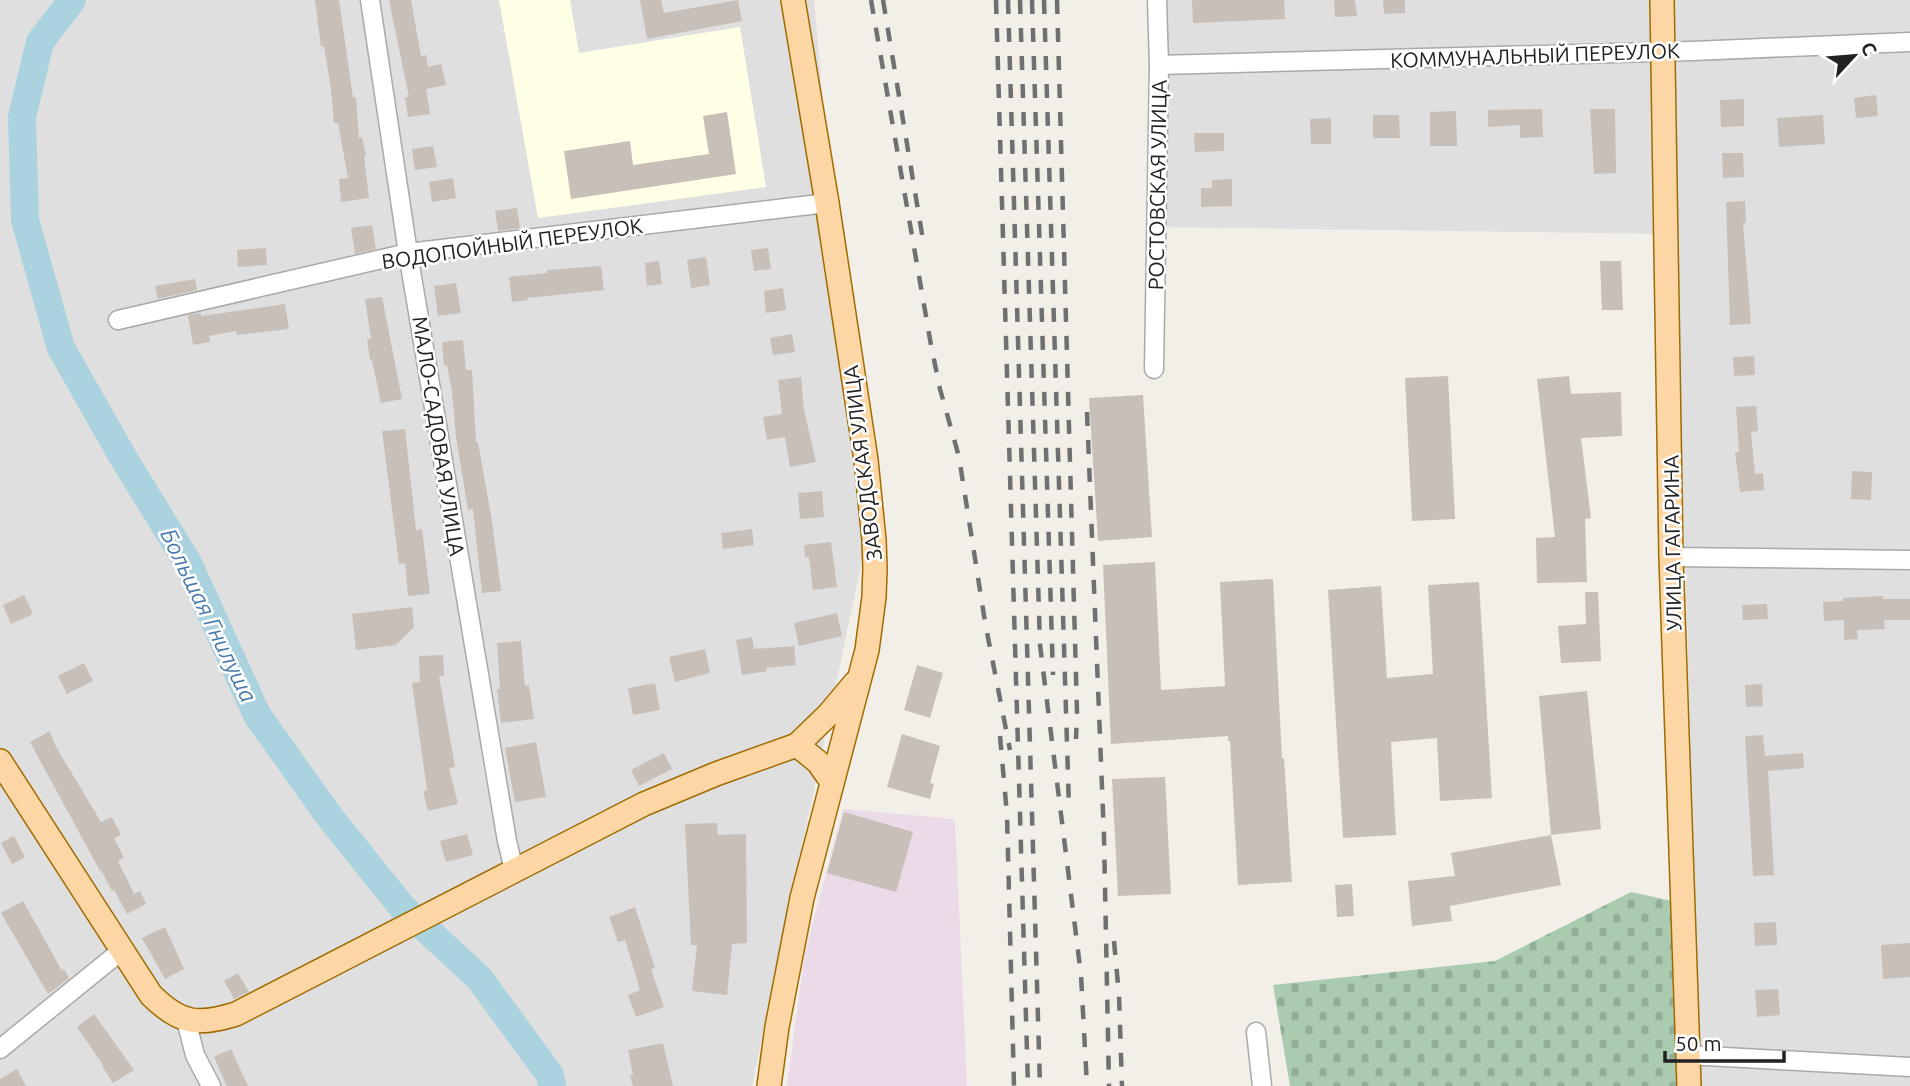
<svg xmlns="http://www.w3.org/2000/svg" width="1910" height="1086" viewBox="0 0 1910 1086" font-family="Ubuntu,sans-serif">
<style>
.residential{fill:#e0dfdf}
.industrial{fill:#ebdbe8}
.education{fill:#ffffe5}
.cemetery{fill:url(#cemetery-stones)}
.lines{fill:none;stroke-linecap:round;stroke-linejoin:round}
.river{stroke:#aad3df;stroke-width:28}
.building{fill:#c7bfb8}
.minor-casing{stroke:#a9a9a9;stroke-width:21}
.major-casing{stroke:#a06b00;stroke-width:26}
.minor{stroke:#fff;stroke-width:18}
.major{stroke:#fcd6a4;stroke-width:23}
.rail{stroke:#707070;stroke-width:4.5;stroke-dasharray:14 14;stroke-linecap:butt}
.labels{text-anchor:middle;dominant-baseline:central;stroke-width:5;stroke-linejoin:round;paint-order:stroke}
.street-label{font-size:21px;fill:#222;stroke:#fff}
.water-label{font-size:23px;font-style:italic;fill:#4a7aab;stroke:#fff}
</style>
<defs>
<pattern id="cemetery-stones" width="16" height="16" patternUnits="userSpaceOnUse" patternTransform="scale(1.75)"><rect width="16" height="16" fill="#aacbaf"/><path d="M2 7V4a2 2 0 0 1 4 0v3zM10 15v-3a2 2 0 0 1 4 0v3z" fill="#92ae96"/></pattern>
</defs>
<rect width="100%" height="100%" fill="#f2efe9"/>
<g class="residential">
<polygon points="0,0 814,0 863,555 752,1086 0,1086"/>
<polygon points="1148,0 1910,0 1910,1086 1701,1086 1675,234 1157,227"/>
</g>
<polygon class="industrial" points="843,809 955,819 967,1086 787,1086 805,953"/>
<polygon class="education" points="499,0 570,0 579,53 740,27 766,187 538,218"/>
<polygon class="cemetery" points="1631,892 1695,906 1701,1086 1290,1086 1273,985 1495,961"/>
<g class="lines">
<polyline class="river" points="72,0 40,42 22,117 25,220 61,348 124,459 188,563 257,715 329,816 402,907 479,978 550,1075 552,1086"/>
</g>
<g class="building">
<polygon points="315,0 339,0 353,98 356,97 359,138 362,137 366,155 364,156 369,198 341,202 339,179 348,178 338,123 334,123 331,89 324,46 321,47"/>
<polygon points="389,0 411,0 421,56 426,55 428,67 441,64 446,85 426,89 430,114 408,117 405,97 409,97"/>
<polygon points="640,0 661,0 664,13 738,0 742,21 647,39"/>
<polygon points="1192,0 1284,0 1285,19 1193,23"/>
<polygon points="1334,0 1355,0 1357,16 1335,17"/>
<polygon points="1383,0 1405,0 1405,13 1384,14"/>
<polygon points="1876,95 1878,116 1856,118 1854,98"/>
<polygon points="1744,99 1744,126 1721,127 1720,100"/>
<polygon points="1542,109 1543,137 1520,138 1520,125 1488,127 1488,110"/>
<polygon points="1590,109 1615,109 1616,173 1594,174"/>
<polygon points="1456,111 1457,146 1430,146 1430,112"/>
<polygon points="727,112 736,174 571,199 564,151 630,141 633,165 709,154 703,116"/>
<polygon points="1373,115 1399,115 1400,138 1373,138"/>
<polygon points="1823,115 1825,144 1779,147 1777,118"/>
<polygon points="1331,118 1331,144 1311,144 1310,119"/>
<polygon points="1194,133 1224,133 1224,151 1195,152"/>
<polygon points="433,146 437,167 415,170 412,149"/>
<polygon points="1722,153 1743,153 1744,177 1723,178"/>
<polygon points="453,178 456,198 432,202 429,182"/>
<polygon points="1232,179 1232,206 1201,207 1201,188 1212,188 1212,180"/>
<polygon points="1745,201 1746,223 1743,223 1751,324 1730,325 1726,202"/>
<polygon points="517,208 520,228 498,231 495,211"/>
<polygon points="372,225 376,249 355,254 351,228"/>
<polygon points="266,248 267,265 238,267 237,250"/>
<polygon points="768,248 771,269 754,271 751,250"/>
<polygon points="706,257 710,285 691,288 687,260"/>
<polygon points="659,261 662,284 647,286 645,263"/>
<polygon points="1600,261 1621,261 1623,310 1602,310"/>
<polygon points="601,266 604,290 527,298 528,300 512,302 509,277 547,273 547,270"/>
<polygon points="195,279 197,290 158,299 155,286"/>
<polygon points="456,283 461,313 438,316 434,286"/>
<polygon points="783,288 786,310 766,313 764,291"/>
<polygon points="382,297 402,399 381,403 372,360 370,360 367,339 371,339 365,299"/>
<polygon points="285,304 289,329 237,335 236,331 209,336 210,342 193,345 188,315 201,313 201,316"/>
<polygon points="792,334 795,352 773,355 770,338"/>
<polygon points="463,340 466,370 472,370 476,442 478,442 492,521 501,591 482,593 473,509 468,510 456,437 452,392 447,365 444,366 442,342"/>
<polygon points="1754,356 1755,375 1734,376 1733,357"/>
<polygon points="1448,376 1455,519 1412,521 1405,378"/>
<polygon points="1569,376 1571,394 1621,392 1622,436 1581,438 1591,518 1585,519 1587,582 1537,583 1536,538 1555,537 1537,379"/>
<polygon points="801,377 804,410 816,462 790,467 785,437 767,440 763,417 782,414 778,380"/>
<polygon points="1143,395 1152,537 1098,541 1089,398"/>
<polygon points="1756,406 1758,431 1751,432 1755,474 1763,473 1764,490 1740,492 1735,452 1739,452 1736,407"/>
<polygon points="405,429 416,530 422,529 430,594 408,596 405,563 399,564 382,431"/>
<polygon points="1852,471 1872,472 1871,500 1851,499"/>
<polygon points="822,491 824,517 800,519 798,493"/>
<polygon points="752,529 754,545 723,549 721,533"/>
<polygon points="831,542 837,587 813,590 809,557 805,557 804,545"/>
<polygon points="1155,562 1161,690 1225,686 1220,582 1273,579 1282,759 1284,758 1292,882 1238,885 1230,741 1228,741 1228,736 1111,744 1103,565"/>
<polygon points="1479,582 1492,798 1440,801 1437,738 1391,742 1396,835 1343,838 1328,590 1381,586 1387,678 1433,674 1428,585"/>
<polygon points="1585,592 1598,592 1601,661 1561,663 1558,626 1586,624"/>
<polygon points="24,595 33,614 11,624 3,605"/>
<polygon points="1883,596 1883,599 1910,599 1910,620 1884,620 1885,629 1857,630 1858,639 1844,640 1844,620 1824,621 1823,602 1843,601 1843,598"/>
<polygon points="1767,604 1768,619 1743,620 1742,605"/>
<polygon points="412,607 414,627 396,645 356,650 352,614"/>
<polygon points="837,613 842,636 799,646 794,623"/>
<polygon points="752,637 754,649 794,646 796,665 766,668 767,671 742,675 736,640"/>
<polygon points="521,641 525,686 529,685 534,719 501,723 497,689 500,689 497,643"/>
<polygon points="705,649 710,673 675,682 669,657"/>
<polygon points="443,655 444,676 439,676 455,767 449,768 458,804 428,811 423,791 427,790 412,683 420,682 419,656"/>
<polygon points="84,663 93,681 67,694 58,676"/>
<polygon points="917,665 943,673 930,718 904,710"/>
<polygon points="655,683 660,710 633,715 628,688"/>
<polygon points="1762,684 1763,706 1746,707 1745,685"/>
<polygon points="1587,691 1601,829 1551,835 1539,696"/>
<polygon points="50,731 56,747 101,822 112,817 121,835 114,838 124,858 118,861 134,894 140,891 146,904 127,914 114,890 112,891 101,870 100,871 30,742"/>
<polygon points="902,734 940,746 930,783 934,784 930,799 887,787"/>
<polygon points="1763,735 1765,756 1803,753 1804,768 1768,771 1774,875 1753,876 1745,736"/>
<polygon points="536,742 546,797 515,802 505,748"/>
<polygon points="664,753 672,769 639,786 631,770"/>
<polygon points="1165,777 1171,894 1118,896 1112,779"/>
<polygon points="844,812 913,832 896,892 827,873"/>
<polygon points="717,823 718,835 746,834 747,943 732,944 727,995 692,991 697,945 691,945 685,824"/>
<polygon points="467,834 473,855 446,862 440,841"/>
<polygon points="1551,835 1561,885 1450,906 1452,921 1412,926 1408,881 1455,876 1451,853"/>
<polygon points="14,836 25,857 12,864 1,843"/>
<polygon points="1352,884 1354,916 1337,917 1335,885"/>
<polygon points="23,901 62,971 64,969 69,978 48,994 1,913"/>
<polygon points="635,907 655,968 651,969 664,1007 636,1017 628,995 640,990 625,940 618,942 609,917"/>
<polygon points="1776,922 1777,945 1755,946 1754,923"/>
<polygon points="165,927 184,969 165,979 142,938"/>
<polygon points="1910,943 1910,977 1883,979 1881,945"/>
<polygon points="238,973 249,992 234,999 224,981"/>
<polygon points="1778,989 1780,1015 1757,1017 1755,990"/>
<polygon points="94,1014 134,1070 113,1083 102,1066 103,1065 77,1027"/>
<polygon points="663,1043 673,1086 633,1086 630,1075 633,1075 628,1050"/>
<polygon points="231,1049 248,1086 227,1086 214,1057"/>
<polygon points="17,1069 26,1086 0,1086 0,1079"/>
</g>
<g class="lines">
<defs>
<g id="minor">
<polyline points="370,0 408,253 507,841 514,870"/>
<polyline points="1159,65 1692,51 1910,42"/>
<polyline points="118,320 408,253 827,203"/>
<polyline points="1154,369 1159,65 1157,0"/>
<polyline points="1671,557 1910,560"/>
<polyline points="186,1020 195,1055 211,1086"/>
<polyline points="1256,1032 1262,1086"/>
<polyline points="0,1049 121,951"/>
<polyline points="1688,1055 1910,1067"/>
</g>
<g id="major">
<polyline points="1662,0 1671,557 1689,1086"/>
<polyline points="797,745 818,762 832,782"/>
<path d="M0,761L151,995C180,1024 198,1026 236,1014L644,804L716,774L797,745L829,714L855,683"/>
<polyline points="769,1086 777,1027 802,898 867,650 874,597 875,568 874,540 866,460 827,203 793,0"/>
</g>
</defs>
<use href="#minor" class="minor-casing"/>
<use href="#major" class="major-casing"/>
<use href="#minor" class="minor"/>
<use href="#major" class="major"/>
<g class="rail">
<polyline points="871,0 931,345 940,389 959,457 985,622 1010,750"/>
<polyline points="883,0 924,246"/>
<polyline points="996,0 1028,1086"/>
<polyline points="1008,0 1040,1086"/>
<polyline points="1020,0 1040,645 1081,975 1087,1086"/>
<polyline points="1032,0 1053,675"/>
<polyline points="1044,0 1069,808"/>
<polyline points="1057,0 1077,712 1076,739"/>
<polyline points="1087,412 1104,837 1109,1086"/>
<polyline points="1000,736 1007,815 1014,1086"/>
<polyline points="1114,941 1119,995 1122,1086"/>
</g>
</g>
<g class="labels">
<g class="street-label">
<text transform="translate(1535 55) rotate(-2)">КОММУНАЛЬНЫЙ ПЕРЕУЛОК</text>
<text transform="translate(1157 185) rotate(-89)">РОСТОВСКАЯ УЛИЦА</text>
<text transform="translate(512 243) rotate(-8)">ВОДОПОЙНЫЙ ПЕРЕУЛОК</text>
<text transform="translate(439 436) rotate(81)">МАЛО-САДОВАЯ УЛИЦА</text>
<text transform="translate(862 463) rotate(-97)">ЗАВОДСКАЯ УЛИЦА</text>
<text transform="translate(1672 543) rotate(-91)">УЛИЦА ГАГАРИНА</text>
</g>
<g class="water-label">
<text transform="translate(209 615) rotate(64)">Большая Гнилуша</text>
</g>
</g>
<g transform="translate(1854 56) rotate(64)" stroke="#ffffff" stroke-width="5" paint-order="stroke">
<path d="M0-5L12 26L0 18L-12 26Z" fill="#222222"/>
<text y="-10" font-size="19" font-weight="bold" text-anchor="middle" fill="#222222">С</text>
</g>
<path d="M1665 1051v10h119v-10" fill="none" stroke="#222222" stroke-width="3.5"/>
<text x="1675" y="1051" font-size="21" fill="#222222" stroke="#ffffff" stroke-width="5" paint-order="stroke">50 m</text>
</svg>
